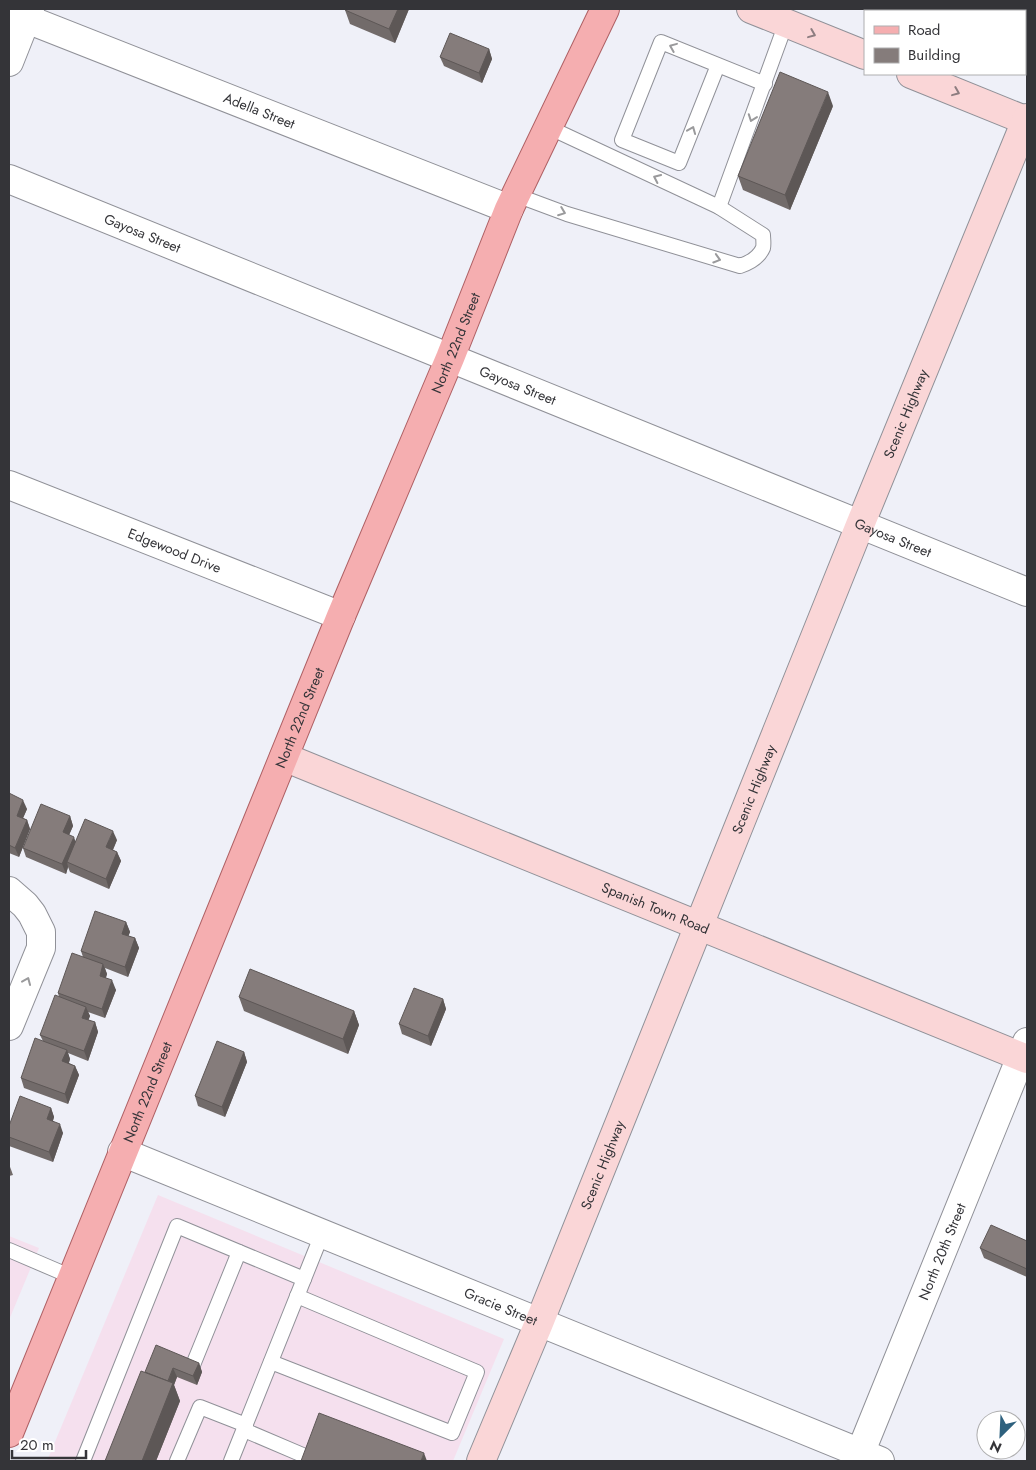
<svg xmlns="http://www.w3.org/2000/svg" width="1036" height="1470" viewBox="0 0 1036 1470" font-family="Jost,sans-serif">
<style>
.commercial{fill:#f5e0ee}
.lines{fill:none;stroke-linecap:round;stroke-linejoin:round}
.lane-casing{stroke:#909198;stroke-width:16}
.street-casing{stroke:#909198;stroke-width:30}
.secondary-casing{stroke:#909198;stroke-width:30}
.primary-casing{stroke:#ae6064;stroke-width:30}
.lane{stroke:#fff;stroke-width:14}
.street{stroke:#fff;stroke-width:28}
.secondary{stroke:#fad6d7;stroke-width:28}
.primary{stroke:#f5aeb0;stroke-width:28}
.wall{fill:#726b6a}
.shaded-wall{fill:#5d5756}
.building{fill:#857c7b;stroke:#5d5756}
.oneway{stroke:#8d7d80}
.oneway2{stroke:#9a9a9c}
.labels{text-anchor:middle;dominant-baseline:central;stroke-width:4;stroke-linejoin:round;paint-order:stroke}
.street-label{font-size:14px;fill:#343438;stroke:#fff}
</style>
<rect width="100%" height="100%" fill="#eff0f8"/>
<g class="commercial">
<polygon points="158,1195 504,1339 453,1461 47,1461"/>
<polygon points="9,1236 39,1248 9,1320"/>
</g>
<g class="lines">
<defs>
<g id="lane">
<polyline points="718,65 679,163 622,140 661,42 765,84"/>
<polyline points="548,127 719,207 786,23"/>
<path d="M516,195L567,214L740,266C749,263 759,257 763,248C764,244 763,238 763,235L719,207"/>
<polyline points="9,1250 72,1277"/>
<polyline points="271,1362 452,1433 477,1372 297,1296"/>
<polyline points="193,1365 239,1252"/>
<polyline points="244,1430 305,1456"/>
<polyline points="83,1461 177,1226 304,1279"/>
<polyline points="177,1461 200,1407 246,1425"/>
<polyline points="231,1461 322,1234"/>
</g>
<g id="street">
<path id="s1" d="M9,12L509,209"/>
<polyline points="9,62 30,9"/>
<path id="s2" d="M9,179L1027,592"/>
<path id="s3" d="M9,485L341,616"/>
<polyline points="9,891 25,905 32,914 41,932 41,948 9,1026"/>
<path id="s4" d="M122,1152L880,1461"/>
<path id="s5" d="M857,1461L1027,1042"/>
</g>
<g id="secondary">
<polyline points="751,9 865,55"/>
<polyline points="911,74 1027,121"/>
<path id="s6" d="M284,757L1027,1059"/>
<path id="s7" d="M481,1461L539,1323L860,525L1027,118"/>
</g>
<g id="primary">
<path id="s8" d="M9,1433L341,616L450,358L509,209L605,9"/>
</g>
</defs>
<use href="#lane" class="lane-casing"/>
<use href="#street" class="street-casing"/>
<use href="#secondary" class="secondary-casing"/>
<use href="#primary" class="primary-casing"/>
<use href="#lane" class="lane"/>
<use href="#street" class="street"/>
<use href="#secondary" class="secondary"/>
<use href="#primary" class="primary"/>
</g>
<g class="wall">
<polygon points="409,9 395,43 350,24 345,10"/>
<polygon points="489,49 492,59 482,83 444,66 440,57"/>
<polygon points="833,106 790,210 743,190 738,176"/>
<polygon points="9,793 27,809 23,818 27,820 30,829 19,857 9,853"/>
<polygon points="70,816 73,826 69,835 75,842 117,840 113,850 117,852 121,861 109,889 70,872 68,867 66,874 26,857 23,848"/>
<polygon points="126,922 130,932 128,936 135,938 139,948 128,977 105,968 107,974 106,978 116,990 105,1018 88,1012 90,1016 88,1020 95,1022 98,1032 88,1061 68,1053 70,1059 69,1063 75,1066 79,1075 68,1104 24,1088 21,1078 43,1041 40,1035 59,997 58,993 83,957 81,951"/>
<polygon points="239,997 354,1011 359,1025 348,1054 244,1011"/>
<polygon points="443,999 446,1009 431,1046 402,1034 399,1024"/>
<polygon points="244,1052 247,1062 225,1117 198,1106 195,1096"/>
<polygon points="51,1108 54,1117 53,1121 63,1133 53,1162 9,1146 9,1126"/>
<polygon points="9,1164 13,1175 9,1176"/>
<polygon points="1027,1241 1027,1277 984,1258 980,1248"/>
<polygon points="199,1363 202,1372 197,1385 177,1377 174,1385 180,1401 156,1461 105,1461 145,1372"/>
</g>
<g class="shaded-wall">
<polygon points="398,9 409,9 395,43 389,29"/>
<polygon points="489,49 492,59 482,83 479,73"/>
<polygon points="828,92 833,106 790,210 785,195"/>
<polygon points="23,800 27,809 20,825 17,816"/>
<polygon points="70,816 73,826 66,842 63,832"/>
<polygon points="27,820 30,829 19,857 15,848"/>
<polygon points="113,831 117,840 110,856 106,847"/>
<polygon points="74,837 77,846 67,862 68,867 66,874 62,864"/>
<polygon points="117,852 121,861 109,889 106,879"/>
<polygon points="126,922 130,932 126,943 122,934"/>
<polygon points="135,938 139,948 128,977 125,967"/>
<polygon points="103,964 107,974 103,985 100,976"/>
<polygon points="112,980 116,990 105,1018 102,1009"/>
<polygon points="443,999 446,1009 431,1046 428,1036"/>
<polygon points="86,1007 90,1016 86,1027 82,1018"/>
<polygon points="354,1011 359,1025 348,1054 343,1039"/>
<polygon points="95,1022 98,1032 88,1061 84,1051"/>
<polygon points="67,1050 70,1059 66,1071 62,1061"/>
<polygon points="244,1052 247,1062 225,1117 222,1107"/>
<polygon points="75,1066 79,1075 68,1104 65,1094"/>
<polygon points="51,1108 54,1117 50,1129 47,1119"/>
<polygon points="60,1124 63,1133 53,1162 49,1152"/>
<polygon points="199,1363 202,1372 197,1385 193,1376"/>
<polygon points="173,1368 177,1377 174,1385 180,1401 156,1461 142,1461"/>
<polygon points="424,1453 427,1461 421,1461"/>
</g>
<g class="building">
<polygon points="345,10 345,9 398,9 389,29"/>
<polygon points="450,33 489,49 479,73 440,57"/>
<polygon points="780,72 828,92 785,195 738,176"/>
<polygon points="9,793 23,800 17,816 27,820 15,848 9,845"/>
<polygon points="41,804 70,816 63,832 74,837 62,864 23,848"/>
<polygon points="85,819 113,831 106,847 117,852 106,879 67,862"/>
<polygon points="95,911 126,922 122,934 135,938 125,967 81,951"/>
<polygon points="72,953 103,964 100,976 112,980 102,1009 58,993"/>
<polygon points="250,969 354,1011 343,1039 239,997"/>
<polygon points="414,988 443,999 428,1036 399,1024"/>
<polygon points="55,995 86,1007 82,1018 95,1022 84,1051 40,1035"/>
<polygon points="35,1038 67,1050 62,1061 75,1066 65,1094 21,1078"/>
<polygon points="217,1041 244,1052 222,1107 195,1096"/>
<polygon points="20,1096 51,1108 47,1119 60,1124 49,1152 9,1137 9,1126"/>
<polygon points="991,1225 1027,1241 1027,1269 980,1248"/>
<polygon points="156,1345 199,1363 193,1376 173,1368 168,1381 145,1372"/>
<polygon points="141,1371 173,1383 142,1461 105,1461"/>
<polygon points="319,1413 424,1453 421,1461 301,1461"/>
</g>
<defs><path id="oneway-chevron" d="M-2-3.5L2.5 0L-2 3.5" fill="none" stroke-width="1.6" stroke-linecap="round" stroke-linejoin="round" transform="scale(1.25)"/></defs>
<g class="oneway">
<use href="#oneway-chevron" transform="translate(812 34) rotate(22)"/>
<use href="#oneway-chevron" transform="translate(956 92) rotate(22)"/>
</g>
<g class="oneway2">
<use href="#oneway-chevron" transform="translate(673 47) rotate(-158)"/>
<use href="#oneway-chevron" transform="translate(752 118) rotate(110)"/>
<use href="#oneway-chevron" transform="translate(692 130) rotate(-68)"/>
<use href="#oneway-chevron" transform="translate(657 178) rotate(-155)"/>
<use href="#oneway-chevron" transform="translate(562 212) rotate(21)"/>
<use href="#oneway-chevron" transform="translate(717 259) rotate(17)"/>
<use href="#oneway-chevron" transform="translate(27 981) rotate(-67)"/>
</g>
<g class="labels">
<g class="street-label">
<text stroke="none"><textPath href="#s1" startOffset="269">Adella Street</textPath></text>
<text stroke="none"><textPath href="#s2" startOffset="144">Gayosa Street</textPath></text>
<text stroke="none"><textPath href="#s8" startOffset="1178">North 22nd Street</textPath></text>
<text stroke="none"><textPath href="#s2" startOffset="549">Gayosa Street</textPath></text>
<text stroke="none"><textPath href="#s7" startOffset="1130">Scenic Highway</textPath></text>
<text stroke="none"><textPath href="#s2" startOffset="954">Gayosa Street</textPath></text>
<text stroke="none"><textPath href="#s3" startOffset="178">Edgewood Drive</textPath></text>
<text stroke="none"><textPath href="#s8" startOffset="772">North 22nd Street</textPath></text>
<text stroke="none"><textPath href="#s7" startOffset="725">Scenic Highway</textPath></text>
<text stroke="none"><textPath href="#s6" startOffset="401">Spanish Town Road</textPath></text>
<text stroke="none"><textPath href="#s8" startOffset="368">North 22nd Street</textPath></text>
<text stroke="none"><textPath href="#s7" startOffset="320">Scenic Highway</textPath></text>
<text stroke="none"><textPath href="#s5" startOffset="226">North 20th Street</textPath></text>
<text stroke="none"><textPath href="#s4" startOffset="409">Gracie Street</textPath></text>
</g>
</g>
<rect width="1036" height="1470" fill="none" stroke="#343438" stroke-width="20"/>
<rect x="864" y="10" width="162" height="65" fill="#ffffff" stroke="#aeaeaf"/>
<rect x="874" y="26" width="25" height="8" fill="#f5aeb0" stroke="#aeaeaf"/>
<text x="908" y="35" font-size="15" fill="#343438">Road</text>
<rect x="874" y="48" width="25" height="15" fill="#857c7b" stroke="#aeaeaf"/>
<text x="908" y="60" font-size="15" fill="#343438">Building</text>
<g transform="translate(1001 1435) rotate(204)"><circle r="24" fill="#ffffff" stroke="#aeaeaf"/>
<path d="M0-4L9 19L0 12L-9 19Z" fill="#2e617e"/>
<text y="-8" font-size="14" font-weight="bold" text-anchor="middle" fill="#343438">N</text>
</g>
<path d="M12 1450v8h74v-8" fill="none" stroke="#343438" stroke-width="2.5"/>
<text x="20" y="1450" font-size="15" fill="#343438" stroke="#ffffff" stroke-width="4" paint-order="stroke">20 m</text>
</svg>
